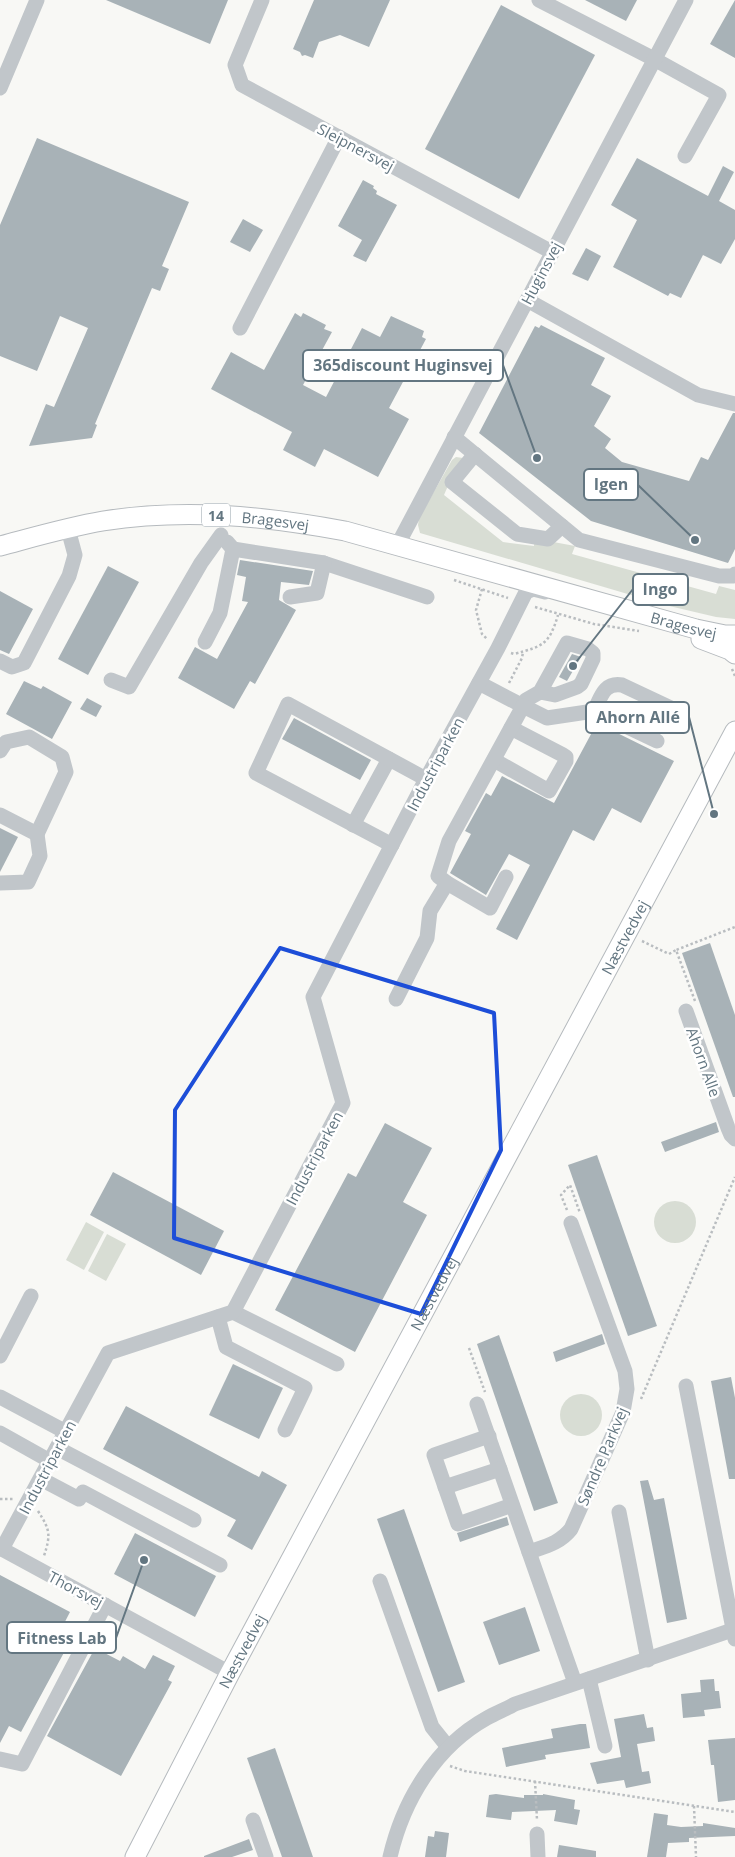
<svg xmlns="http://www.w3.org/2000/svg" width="735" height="1857" viewBox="0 0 735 1857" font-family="'Open Sans',sans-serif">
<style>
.green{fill:#d8ddd4}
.building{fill:#a8b2b7}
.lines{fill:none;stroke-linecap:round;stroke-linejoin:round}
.major-casing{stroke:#b5babe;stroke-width:21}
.path{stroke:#b9bdc0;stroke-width:2.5;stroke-dasharray:2.5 2.5;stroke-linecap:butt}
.minor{stroke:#c1c6ca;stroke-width:15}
.major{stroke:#fff;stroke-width:19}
.marked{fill:none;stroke:#1d4ed8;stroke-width:4;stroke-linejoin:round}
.labels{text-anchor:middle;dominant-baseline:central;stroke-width:5;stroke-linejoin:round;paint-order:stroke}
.shield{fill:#fff;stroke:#929fa7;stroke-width:1}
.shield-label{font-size:14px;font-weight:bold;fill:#637681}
.street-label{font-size:15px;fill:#637681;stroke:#fff}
.leader{fill:none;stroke:#637681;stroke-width:2}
.callout-dot{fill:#637681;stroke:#fff;stroke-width:2}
.callout{fill:#fff;stroke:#637681;stroke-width:2}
.callout-label{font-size:16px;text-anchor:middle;font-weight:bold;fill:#637681}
</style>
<rect width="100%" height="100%" fill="#f8f8f5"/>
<g class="green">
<polygon points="456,457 463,458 457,465 444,495 503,542 534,546 534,544 548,541 575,546 572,554 716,594 719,586 735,590 735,619 716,617 665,605 420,533 418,525 419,518 452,460"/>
<circle cx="675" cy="1222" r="21"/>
<polygon points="86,1222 104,1232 84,1270 66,1260"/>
<polygon points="107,1234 126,1244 106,1281 88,1271"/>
<circle cx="581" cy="1415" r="21"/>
</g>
<g class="building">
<polygon points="106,0 228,0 210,44"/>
<polygon points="314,0 390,0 369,47 340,35 319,42 313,58 305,55 302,56 300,52 293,49"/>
<polygon points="585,0 637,0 626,21"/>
<polygon points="735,0 735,58 710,44"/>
<polygon points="501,5 595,55 519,199 425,149"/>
<polygon points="37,138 189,202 162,266 169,269 160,291 152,288 95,424 97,425 92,438 29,446 46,404 54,407 88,328 60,316 37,371 0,356 0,225"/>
<polygon points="637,158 708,196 723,166 734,172 719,201 735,210 735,239 721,264 703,255 681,298 670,293 668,296 613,267 637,220 611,205"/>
<polygon points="363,180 374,186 373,188 377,191 376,194 397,205 366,262 353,256 362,240 338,226"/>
<polygon points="243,219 263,230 250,252 230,242"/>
<polygon points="586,248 601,256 588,281 572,274"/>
<polygon points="295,313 301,317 303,313 326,325 324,329 332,332 303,385 326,397 362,328 380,337 391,316 424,331 422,337 426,339 389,408 409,419 378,477 324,449 315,467 283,450 292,432 211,389 231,352 264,370"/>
<polygon points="541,325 605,358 591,385 611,396 594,426 611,439 605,448 622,462 689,481 701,457 708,460 733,413 735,413 735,549 728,563 591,521 479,433 535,326 539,328"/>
<polygon points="240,560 313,571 309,585 281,582 279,600 296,610 255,684 250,681 234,709 178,678 195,647 217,659 248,602 242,601 246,577 237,575"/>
<polygon points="108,566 139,582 88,675 58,659"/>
<polygon points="0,591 33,609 9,654 0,650"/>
<polygon points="572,654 581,657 567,681 559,677"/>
<polygon points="24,681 41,689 43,686 72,702 52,739 6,714"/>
<polygon points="87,698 102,706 96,717 80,709"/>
<polygon points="294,718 371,760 360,780 282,739"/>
<polygon points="597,723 674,761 641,823 612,808 594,841 573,830 517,940 496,929 530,865 509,854 486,895 450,873 471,834 465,831 486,793 491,796 502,776 554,803"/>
<polygon points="0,828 18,837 0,872"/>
<polygon points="710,943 735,1015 735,1097 733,1097 682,953"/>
<polygon points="716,1122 719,1132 665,1152 661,1142"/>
<polygon points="385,1123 432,1148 403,1202 427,1215 355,1352 275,1310 348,1173 356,1177"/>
<polygon points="597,1155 657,1326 628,1336 568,1165"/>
<polygon points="113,1172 224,1231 201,1275 90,1215"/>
<polygon points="602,1334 605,1344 556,1362 553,1352"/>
<polygon points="499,1335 558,1503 534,1511 477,1344"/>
<polygon points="233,1364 283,1388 259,1439 209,1415"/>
<polygon points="731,1377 735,1398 735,1479 729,1479 711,1381"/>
<polygon points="126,1406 259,1477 262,1471 287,1485 252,1550 227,1536 236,1520 103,1449"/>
<polygon points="648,1480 654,1500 664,1498 687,1619 667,1623 640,1481"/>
<polygon points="404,1509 465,1682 438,1692 377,1519"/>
<polygon points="507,1517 509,1525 460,1542 457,1533"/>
<polygon points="135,1533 216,1576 195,1617 114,1574"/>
<polygon points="0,1575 70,1612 55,1641 67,1647 21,1732 9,1726 0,1743"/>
<polygon points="525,1607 540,1651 499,1665 483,1622"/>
<polygon points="95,1648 120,1661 123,1656 145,1669 153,1655 175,1666 168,1680 172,1682 121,1776 47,1736"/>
<polygon points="714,1679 715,1691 719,1691 721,1708 704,1710 705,1716 683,1718 681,1694 701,1692 700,1680"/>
<polygon points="644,1714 647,1728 653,1727 655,1741 637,1744 642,1772 649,1771 651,1783 626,1788 624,1780 597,1784 590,1763 621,1757 614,1719"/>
<polygon points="580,1724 586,1724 590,1748 545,1755 546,1759 506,1767 502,1748 553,1738 551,1729"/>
<polygon points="735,1738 735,1800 718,1802 714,1765 711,1765 708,1740"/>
<polygon points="275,1748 313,1857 282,1857 247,1758"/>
<polygon points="496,1794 524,1798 524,1795 543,1795 543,1794 575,1800 574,1809 580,1810 577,1825 554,1821 556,1810 512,1812 511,1820 486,1817 489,1795"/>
<polygon points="654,1813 668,1815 667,1825 681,1827 703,1826 703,1823 735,1828 735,1836 689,1838 689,1842 668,1843 666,1857 647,1857"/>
<polygon points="435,1831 449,1833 446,1857 425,1857 428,1836 434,1837"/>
<polygon points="249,1839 253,1850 232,1857 204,1857 204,1856"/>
<polygon points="559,1845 596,1851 596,1857 557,1857"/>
</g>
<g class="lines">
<defs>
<g id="major">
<path id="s1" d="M0,546C34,537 68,527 103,521C186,508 263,516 345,531L696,629L725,635H735"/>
<polyline points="701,639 730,650 735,654"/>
<path id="s2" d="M135,1857L230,1673L735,731"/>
</g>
</defs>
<use href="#major" class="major-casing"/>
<g class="path">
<polyline points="454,580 508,598"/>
<polyline points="482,589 476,610 482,634 487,639"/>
<polyline points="535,607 594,624 639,631"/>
<path d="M511,653L514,654C543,646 549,645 558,615"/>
<polyline points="732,669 735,676"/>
<polyline points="509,683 522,658 523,652"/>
<polyline points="642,941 669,954 676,950"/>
<polyline points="695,1001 676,950 735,927"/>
<polyline points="567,1210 561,1195 570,1185 580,1213"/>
<polyline points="469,1348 485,1392"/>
<polyline points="641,1399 735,1177"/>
<polyline points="0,1499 13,1499"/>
<path d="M38,1511C50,1530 51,1534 44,1556"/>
<polyline points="450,1766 465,1771 735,1812"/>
<polyline points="535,1781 537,1820"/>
<polyline points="694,1806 696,1857"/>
</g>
<g class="minor">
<polyline points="262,0 235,65 242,85 552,252"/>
<polyline points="539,0 654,59 719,95 685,156"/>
<polyline points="0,88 37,0"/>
<polyline points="527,300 698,395 735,404"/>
<polyline points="240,328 339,137"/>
<polyline points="454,437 579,540 719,576 733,576 735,574"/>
<polyline points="475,454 452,482 517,534 548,539 562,526"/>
<polyline points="397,546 686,0"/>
<polyline points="233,549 324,563 427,597"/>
<polyline points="290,597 317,593 324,563"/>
<polyline points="205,642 220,613 233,549 227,542"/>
<polyline points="0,661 12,667 24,663 69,576 75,555 68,529"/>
<polyline points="111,680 129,687 201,563 221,535"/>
<polyline points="479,683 523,706 526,700 540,692 555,695 577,687 581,684 593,659 593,653 588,649 567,643 540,692"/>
<path d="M594,711C601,697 604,682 622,685L673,709"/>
<polyline points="0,751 6,742 29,737 62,757 66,772 37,834"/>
<polyline points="494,760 549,791 566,761 566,757 563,755 511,728"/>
<polyline points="0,815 37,834 40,856 28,882 0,883"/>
<polyline points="353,825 389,759"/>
<polyline points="392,845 256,773 288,704 426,779"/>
<polyline points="506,877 490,908 447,883 438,876 449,841 523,706 547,718 594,711 657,741"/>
<polyline points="396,999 427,938 430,911 447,883"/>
<polyline points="686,1011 728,1128 731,1135 735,1139"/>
<polyline points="233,1312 337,1364"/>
<polyline points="218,1317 226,1347 305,1388 285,1430"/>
<polyline points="0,1356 31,1296"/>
<polyline points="686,1386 735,1639"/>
<polyline points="0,1397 66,1432"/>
<polyline points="477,1404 575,1683"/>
<polyline points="0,1433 50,1461"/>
<polyline points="489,1436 434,1455 458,1524 512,1505"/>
<polyline points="57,1448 194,1520"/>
<polyline points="41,1479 79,1499 83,1492 220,1565"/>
<polyline points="445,1487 500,1469"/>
<polyline points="619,1512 648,1660"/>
<polyline points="0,1548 230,1673"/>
<polyline points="2,1549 108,1353 233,1312 343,1103 313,997 426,779 498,648 526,592 533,589 545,592"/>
<path d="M529,1552C546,1546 560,1543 571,1529L623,1412L627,1389L625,1371L571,1223"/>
<polyline points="380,1581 432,1727 448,1747"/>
<polyline points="589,1679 605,1746"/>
<polyline points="0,1759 22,1764 105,1605"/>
<polyline points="253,1820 266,1857"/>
<polyline points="537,1834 538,1857"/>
<path d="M390,1857C403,1801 435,1747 487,1718C496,1713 506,1709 515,1704L735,1629"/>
</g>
<use href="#major" class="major"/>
</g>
<path class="marked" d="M280,948L494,1013L501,1150L421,1314L174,1238L175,1110Z"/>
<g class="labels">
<rect class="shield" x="202" y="503.5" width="28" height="23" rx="4"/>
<g class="shield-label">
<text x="216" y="515">14</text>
</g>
<g class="street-label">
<text transform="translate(356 147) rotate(28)">Sleipnersvej</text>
<text transform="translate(541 273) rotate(-62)">Huginsvej</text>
<text stroke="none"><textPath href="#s1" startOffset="279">Bragesvej</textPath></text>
<text stroke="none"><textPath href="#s1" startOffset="701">Bragesvej</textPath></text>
<text transform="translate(435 764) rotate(-62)">Industriparken</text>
<text stroke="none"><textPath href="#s2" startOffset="1042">Næstvedvej</textPath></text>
<text transform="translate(704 1062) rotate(70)">Ahorn Alle</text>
<text transform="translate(314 1158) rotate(-62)">Industriparken</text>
<text stroke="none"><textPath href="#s2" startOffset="638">Næstvedvej</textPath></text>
<text transform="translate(602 1456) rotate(-67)">Søndre Parkvej</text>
<text transform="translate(47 1467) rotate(-62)">Industriparken</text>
<text transform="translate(76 1589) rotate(28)">Thorsvej</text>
<text stroke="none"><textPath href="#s2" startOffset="232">Næstvedvej</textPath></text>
</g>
</g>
<path class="leader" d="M537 458L503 365M695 540L638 485M573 666L633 589M714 814L689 717M144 1560L116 1638"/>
<g class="callout-dot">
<circle cx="537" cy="458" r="5"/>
<circle cx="695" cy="540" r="5"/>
<circle cx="573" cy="666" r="5"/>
<circle cx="714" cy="814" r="5"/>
<circle cx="144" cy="1560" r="5"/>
</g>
<g class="callout">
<rect x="303" y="350" width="200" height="31" rx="5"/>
<rect x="584" y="469" width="54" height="31" rx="5"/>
<rect x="633" y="574" width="55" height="31" rx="5"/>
<rect x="586" y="702" width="103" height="31" rx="5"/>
<rect x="7" y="1622" width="109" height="31" rx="5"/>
</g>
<g class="callout-label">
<text x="403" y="371">365discount Huginsvej</text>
<text x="611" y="490">Igen</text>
<text x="660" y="595">Ingo</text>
<text x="638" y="723">Ahorn Allé</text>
<text x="62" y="1644">Fitness Lab</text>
</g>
</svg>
